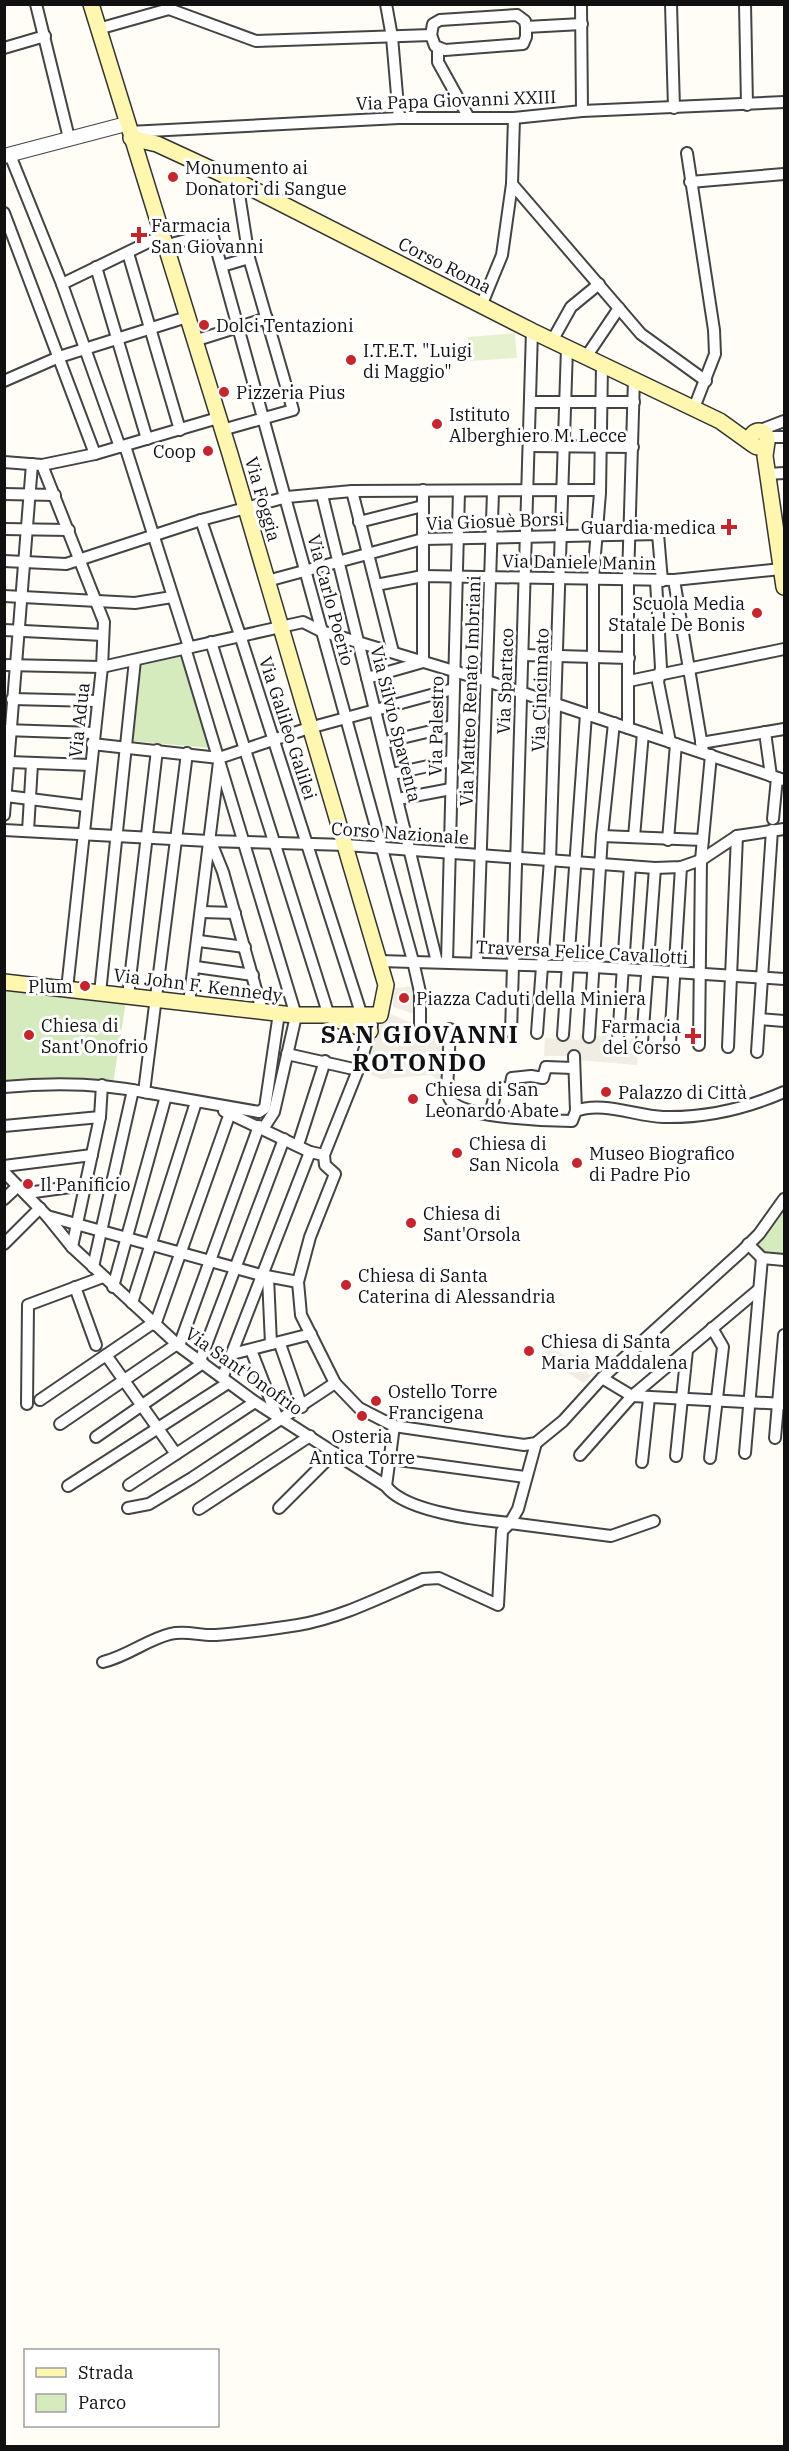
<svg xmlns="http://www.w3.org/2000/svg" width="789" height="2451" viewBox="0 0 789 2451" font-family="'IBM Plex Serif',serif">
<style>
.green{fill:#d5ebbd}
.pitch{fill:#e6f2cf}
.plaza{fill:#f1ede2}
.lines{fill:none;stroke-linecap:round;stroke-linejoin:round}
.minor-casing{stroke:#444;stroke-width:14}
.tertiary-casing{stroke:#444;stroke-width:16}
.secondary-casing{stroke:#333;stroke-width:18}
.minor{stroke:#fff;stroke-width:10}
.tertiary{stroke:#fff;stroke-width:14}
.secondary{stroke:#fff6b0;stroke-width:15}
.poi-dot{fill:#c4262e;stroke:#fff;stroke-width:2}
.labels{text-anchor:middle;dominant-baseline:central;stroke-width:6;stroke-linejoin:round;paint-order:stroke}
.street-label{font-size:18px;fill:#111;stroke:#fff}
.poi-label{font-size:18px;fill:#111;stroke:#fff;text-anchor:start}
.district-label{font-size:24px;font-weight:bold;letter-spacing:1.5px;fill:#111;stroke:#fff}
</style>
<rect width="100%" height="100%" fill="#fffdf5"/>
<g class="green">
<polygon points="182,656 209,748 133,741 140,666"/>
<polygon points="5,987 126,1001 113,1084 5,1085"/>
<polygon points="784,1199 784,1265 763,1263 742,1251"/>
</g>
<polygon class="pitch" points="515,333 517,358 470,361 468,337"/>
<g class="plaza">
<polygon points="416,986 417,1015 393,1007 392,988"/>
<polygon points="385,1012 424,1028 432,1038 446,1039 443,1084 431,1075 382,1079 363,1072"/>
<polygon points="580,1034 639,1039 637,1065 577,1060 577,1056 544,1056 545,1038 579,1040"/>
<polygon points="546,1343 575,1363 591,1376 584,1383 542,1358"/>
</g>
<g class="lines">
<defs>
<g id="minor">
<polyline points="36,4 69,138"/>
<polyline points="386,4 392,37 399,118"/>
<polyline points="581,4 582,111"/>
<polyline points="671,4 674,108"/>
<polyline points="745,4 747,105"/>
<polyline points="98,29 169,9 256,41 431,35 435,46 445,50 523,44 526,37 526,27"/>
<polyline points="431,35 433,24 440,20 517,15 525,21 526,27 582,24"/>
<polyline points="4,48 45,36"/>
<polyline points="438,49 438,62 469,118"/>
<polyline points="514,118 512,184 641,334 706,381"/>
<polyline points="129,132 399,118 514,118 582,111 784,102"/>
<polyline points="687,153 714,330 715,354 694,408"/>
<polyline points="10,155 62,284 120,447"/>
<polyline points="690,182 784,174"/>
<polyline points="4,213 95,454"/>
<polyline points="164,246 212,233 413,961 420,992 420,1024"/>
<polyline points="128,253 180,430"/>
<polyline points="222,266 249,258"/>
<polyline points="96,267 147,439"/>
<polyline points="62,284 161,236"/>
<polyline points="481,306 502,255 512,184"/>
<polyline points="194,341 267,318"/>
<polyline points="552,341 571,307 599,284"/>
<polyline points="586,357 619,308"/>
<polyline points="4,381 59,357 187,317"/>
<polyline points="530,402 634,402"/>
<polyline points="222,430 293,410 249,258 237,181"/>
<polyline points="758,431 784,421"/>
<polyline points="767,437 784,437"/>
<polyline points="125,446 189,647"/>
<polyline points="529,446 633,447"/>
<polyline points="4,462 42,465 95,454 218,418"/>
<polyline points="42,465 104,622 102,667 67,989"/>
<polyline points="768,474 784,473"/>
<polyline points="352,491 393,652"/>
<polyline points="4,494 55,495"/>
<polyline points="322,495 437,962"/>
<polyline points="201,520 240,635 362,1016"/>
<polyline points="359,522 423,506"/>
<polyline points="4,529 69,530"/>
<polyline points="4,561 66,564 201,520 287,497 352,491 600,490"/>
<polyline points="674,580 703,752"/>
<polyline points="267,581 423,539 658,534 662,581"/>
<polyline points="656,581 661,668 658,682 670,742"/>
<polyline points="376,585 423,576 674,580 781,569"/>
<polyline points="4,596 135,603 172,597"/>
<polyline points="4,630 103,635"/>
<polyline points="211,642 329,1016"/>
<polyline points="185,648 294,1009 293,1015"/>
<polyline points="523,655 629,658"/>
<polyline points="4,665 102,667 303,622 321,631 487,681 784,780"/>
<polyline points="367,678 423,662 423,490"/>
<polyline points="629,681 784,649"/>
<polyline points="12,699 96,701"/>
<polyline points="593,716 593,579 600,493 602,365"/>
<polyline points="628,728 628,579 634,379"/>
<polyline points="4,730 94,733"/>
<polyline points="765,732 771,776"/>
<polyline points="385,742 452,726"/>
<polyline points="701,743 784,729"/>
<polyline points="92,744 219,758 309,728 453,689"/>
<polyline points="187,753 144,1092 259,1112 265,1108 279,1013"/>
<polyline points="9,762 90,765"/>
<polyline points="392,774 451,761"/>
<polyline points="6,796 86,806"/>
<polyline points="398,799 451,789"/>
<polyline points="4,815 32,464"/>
<polyline points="773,819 777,778"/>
<polyline points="4,830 209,841 346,845 655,868 681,867 701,860 737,836 784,829"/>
<polyline points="28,831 32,764"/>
<polyline points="602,836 703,840"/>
<polyline points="634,837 643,733"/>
<polyline points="668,840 676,744"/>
<polyline points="211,842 223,872 262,1011"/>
<polyline points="202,912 235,913"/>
<polyline points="199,941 245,947"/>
<polyline points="379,961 594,967 784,979"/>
<polyline points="447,962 459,491"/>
<polyline points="477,963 493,492"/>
<polyline points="196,967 253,975"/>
<polyline points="100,993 135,660"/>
<polyline points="128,996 157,750"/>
<polyline points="189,1003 219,762"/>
<polyline points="760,1019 784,1021"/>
<polyline points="372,1025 358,1070 324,1155 325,1165 335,1174 310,1237 298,1282 301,1315 335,1383 359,1408 394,1426 524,1445 536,1443 563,1421 602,1378 742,1251 759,1234 784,1199"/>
<path d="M450,1029L447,1091C448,1096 449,1100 453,1103C472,1118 547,1121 572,1121L576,1111C602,1101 636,1116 663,1117C705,1118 745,1109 784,1092"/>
<polyline points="511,1032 532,331"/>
<polyline points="537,1033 550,860 567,348"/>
<polyline points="563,1035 586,714"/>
<polyline points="589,1037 602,836 614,723"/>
<polyline points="618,1039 630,866"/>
<polyline points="642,1042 655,868"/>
<polyline points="670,1043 681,867"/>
<polyline points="699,1045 701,860 711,755"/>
<polyline points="728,1047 737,836"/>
<polyline points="757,1052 772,830"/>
<polyline points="287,1054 358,1070"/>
<polyline points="574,1056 576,1111"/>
<path d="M4,1087C54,1082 102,1083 150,1093"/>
<polyline points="224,1111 310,1152 324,1155"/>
<polyline points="490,1114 497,1087 510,1089 512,1078 531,1076 543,1078 546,1067 573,1068"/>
<polyline points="4,1126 100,1117"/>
<polyline points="263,1129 274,1112 296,1016"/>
<polyline points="298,1145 325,1061"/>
<polyline points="4,1166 92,1155"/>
<path d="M4,1172L47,1216L72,1247L179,1346L255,1402L386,1486C405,1512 478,1520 510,1523L518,1509L536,1443"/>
<polyline points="27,1193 85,1185"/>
<polyline points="4,1199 18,1186"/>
<polyline points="47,1216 261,1275 298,1282"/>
<polyline points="4,1244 40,1208"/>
<polyline points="748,1244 762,1258 784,1260"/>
<polyline points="72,1247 100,1117 102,1085"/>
<polyline points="93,1267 133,1090"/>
<polyline points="268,1277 271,1344"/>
<polyline points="75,1287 96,1345"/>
<polyline points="113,1287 166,1096"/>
<polyline points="132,1303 196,1102"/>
<polyline points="155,1325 230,1113"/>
<polyline points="280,1344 302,1407"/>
<polyline points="179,1346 259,1126"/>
<polyline points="251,1350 276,1414"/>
<polyline points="232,1354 311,1334"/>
<polyline points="106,1355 176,1454"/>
<polyline points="200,1361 284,1139"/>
<polyline points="223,1376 310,1152"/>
<polyline points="602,1378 632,1396 784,1404"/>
<polyline points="40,1400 153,1323"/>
<polyline points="27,1404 28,1305 103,1277"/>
<polyline points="60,1424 177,1344"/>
<polyline points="96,1437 203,1363"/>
<polyline points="775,1438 784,1335"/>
<polyline points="745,1453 762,1258"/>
<polyline points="580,1455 632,1396 758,1290"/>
<polyline points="676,1456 687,1350"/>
<polyline points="710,1458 723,1347 712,1328"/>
<polyline points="391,1459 525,1477"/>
<polyline points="642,1462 649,1398"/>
<polyline points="129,1485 255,1402"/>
<polyline points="68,1486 228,1383"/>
<polyline points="386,1486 394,1426"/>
<polyline points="128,1508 149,1504 192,1478 335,1383"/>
<polyline points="279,1508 334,1453"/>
<polyline points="199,1509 310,1436"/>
<path d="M103,1662C128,1656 146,1640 170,1634C186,1630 200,1636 216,1635C242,1633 272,1629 298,1625C341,1618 383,1596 423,1579L439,1578L498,1605L502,1531L510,1523L611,1536L654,1521"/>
</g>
<polyline id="tertiary" points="4,156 126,124"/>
<g id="secondary">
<polyline points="131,138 157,144 237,181 532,331 720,421 752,444"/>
<circle cx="759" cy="439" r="8"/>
<polyline points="767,442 765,456 784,587"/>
<polyline points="4,982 293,1015 380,1015 386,985 230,454 91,4"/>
<polyline points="335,1019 370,1031"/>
</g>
</defs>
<use href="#minor" class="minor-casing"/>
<use href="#tertiary" class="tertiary-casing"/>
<use href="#secondary" class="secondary-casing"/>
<use href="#minor" class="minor"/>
<use href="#tertiary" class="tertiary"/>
<use href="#secondary" class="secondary"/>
</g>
<g class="poi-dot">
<circle cx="173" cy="177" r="6"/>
<path d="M136 226h6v6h6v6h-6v6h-6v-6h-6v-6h6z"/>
<circle cx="204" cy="325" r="6"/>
<circle cx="351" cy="360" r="6"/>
<circle cx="224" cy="392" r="6"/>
<circle cx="437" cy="424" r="6"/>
<circle cx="208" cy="451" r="6"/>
<path d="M726 518h6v6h6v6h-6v6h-6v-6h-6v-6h6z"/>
<circle cx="757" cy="613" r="6"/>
<circle cx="85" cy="986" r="6"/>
<circle cx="404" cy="998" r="6"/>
<circle cx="29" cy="1035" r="6"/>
<path d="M690 1027h6v6h6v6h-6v6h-6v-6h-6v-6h6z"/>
<circle cx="606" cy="1092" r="6"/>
<circle cx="413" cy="1099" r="6"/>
<circle cx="457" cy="1153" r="6"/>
<circle cx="577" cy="1163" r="6"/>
<circle cx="28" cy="1184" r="6"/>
<circle cx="411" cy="1223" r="6"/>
<circle cx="346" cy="1285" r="6"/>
<circle cx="529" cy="1351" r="6"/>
<circle cx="376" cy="1401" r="6"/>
<circle cx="362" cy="1416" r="6"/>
</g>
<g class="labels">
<g class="street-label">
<text transform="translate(456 100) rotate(-2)">Via Papa Giovanni XXIII</text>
<text transform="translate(445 265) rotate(27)">Corso Roma</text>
<text transform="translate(263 499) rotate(74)">Via Foggia</text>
<text transform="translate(495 521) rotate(-2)">Via Giosuè Borsi</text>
<text transform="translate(579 562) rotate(1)">Via Daniele Manin</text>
<text transform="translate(331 600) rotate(75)">Via Carlo Poerio</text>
<text transform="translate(505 681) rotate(-88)">Via Spartaco</text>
<text transform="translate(540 690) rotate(-88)">Via Cincinnato</text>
<text transform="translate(470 691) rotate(-88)">Via Matteo Renato Imbriani</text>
<text transform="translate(79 720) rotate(-84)">Via Adua</text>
<text transform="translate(396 724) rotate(76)">Via Silvio Spaventa</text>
<text transform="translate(436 726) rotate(-89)">Via Palestro</text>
<text transform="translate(288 728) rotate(72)">Via Galileo Galilei</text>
<text transform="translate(400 833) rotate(4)">Corso Nazionale</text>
<text transform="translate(582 952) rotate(3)">Traversa Felice Cavallotti</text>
<text transform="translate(198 985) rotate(7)">Via John F. Kennedy</text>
<text transform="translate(244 1371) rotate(35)">Via Sant'Onofrio</text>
</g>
<g class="poi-label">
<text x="185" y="167">Monumento ai<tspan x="185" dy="21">Donatori di Sangue</tspan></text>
<text x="151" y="225">Farmacia<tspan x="151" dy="21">San Giovanni</tspan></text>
<text x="216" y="325">Dolci Tentazioni</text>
<text x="363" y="350">I.T.E.T. "Luigi<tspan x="363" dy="21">di Maggio"</tspan></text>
<text x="236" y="392">Pizzeria Pius</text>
<text x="449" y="414">Istituto<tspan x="449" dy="21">Alberghiero M. Lecce</tspan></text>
<text x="196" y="451" text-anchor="end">Coop</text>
<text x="716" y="527" text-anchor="end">Guardia medica</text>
<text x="745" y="603" text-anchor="end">Scuola Media<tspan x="745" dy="21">Statale De Bonis</tspan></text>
<text x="73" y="986" text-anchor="end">Plum</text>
<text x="416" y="998">Piazza Caduti della Miniera</text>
<text x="41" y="1025">Chiesa di<tspan x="41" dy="21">Sant'Onofrio</tspan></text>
<text x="681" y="1026" text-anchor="end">Farmacia<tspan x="681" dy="21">del Corso</tspan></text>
<text x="425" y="1089">Chiesa di San<tspan x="425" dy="21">Leonardo Abate</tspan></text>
<text x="618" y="1092">Palazzo di Città</text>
<text x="469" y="1143">Chiesa di<tspan x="469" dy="21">San Nicola</tspan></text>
<text x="589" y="1153">Museo Biografico<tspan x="589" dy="21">di Padre Pio</tspan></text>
<text x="40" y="1184">Il Panificio</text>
<text x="423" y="1213">Chiesa di<tspan x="423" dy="21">Sant'Orsola</tspan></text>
<text x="358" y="1275">Chiesa di Santa<tspan x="358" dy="21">Caterina di Alessandria</tspan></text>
<text x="541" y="1341">Chiesa di Santa<tspan x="541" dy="21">Maria Maddalena</tspan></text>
<text x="388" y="1391">Ostello Torre<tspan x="388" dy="21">Francigena</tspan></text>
<text x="362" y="1436" text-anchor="middle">Osteria<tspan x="362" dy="21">Antica Torre</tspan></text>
</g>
<g class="district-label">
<text x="420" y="1034">SAN GIOVANNI<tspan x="420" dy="28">ROTONDO</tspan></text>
</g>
</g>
<rect width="789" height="2451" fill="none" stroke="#111111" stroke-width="12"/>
<rect x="24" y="2349" width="195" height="78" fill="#ffffff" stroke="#a0a0a0" stroke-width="1.5"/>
<rect x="36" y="2368" width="30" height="9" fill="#fff6b0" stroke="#a0a0a0" stroke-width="1.5"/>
<text x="78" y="2379" font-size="18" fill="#111111">Strada</text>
<rect x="36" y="2394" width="30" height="18" fill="#d5ebbd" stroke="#a0a0a0" stroke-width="1.5"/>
<text x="78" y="2409" font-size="18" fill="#111111">Parco</text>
</svg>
